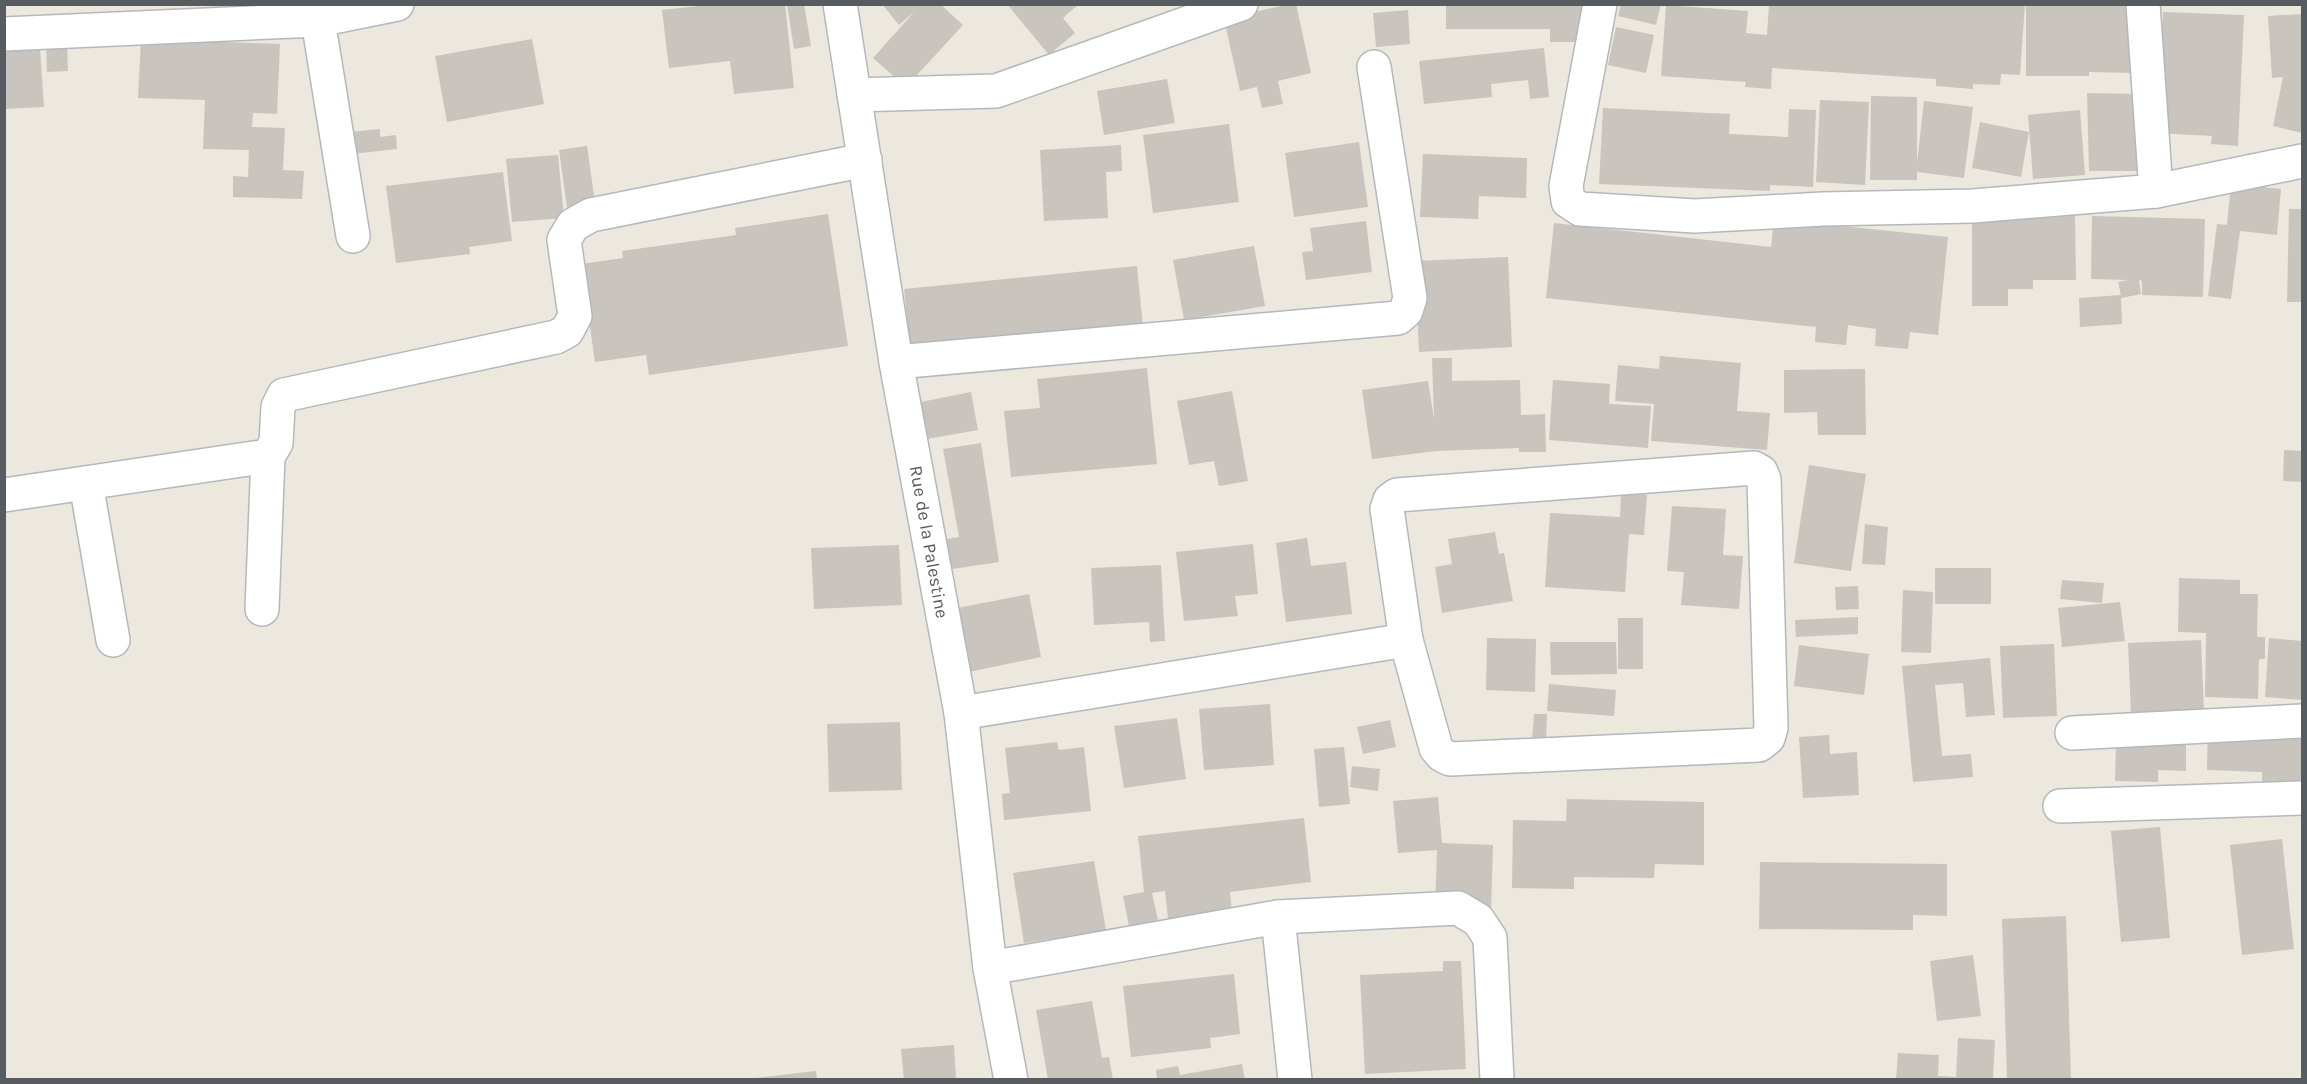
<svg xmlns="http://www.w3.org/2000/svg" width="2307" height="1084" viewBox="0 0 2307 1084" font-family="Karla,sans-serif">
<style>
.building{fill:#c9c4bd}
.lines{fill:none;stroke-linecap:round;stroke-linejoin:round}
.minor-casing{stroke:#b4b8bd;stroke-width:36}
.minor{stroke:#fff;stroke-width:33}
.labels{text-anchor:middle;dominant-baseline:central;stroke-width:5;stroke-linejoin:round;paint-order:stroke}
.street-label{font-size:18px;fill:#575c61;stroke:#fff}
</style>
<rect width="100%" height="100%" fill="#ece8de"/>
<g class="building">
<polygon points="716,4 785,4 794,88 734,94 730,61 669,68 662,10"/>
<polygon points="787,4 804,4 811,46 794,49"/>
<polygon points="882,4 940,4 963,25 906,87 873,58 915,11 899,25"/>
<polygon points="1007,4 1079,4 1063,18 1075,33 1049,55"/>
<polygon points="1290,4 1296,4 1311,73 1278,81 1283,104 1262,108 1257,87 1240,91 1224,19"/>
<polygon points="1446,4 1589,4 1590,42 1550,42 1550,29 1446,29"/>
<polygon points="1621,4 1661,4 1656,25 1618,16"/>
<polygon points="1769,4 2025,4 2020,75 2001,74 2000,85 1973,84 1973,89 1936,86 1936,79 1772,68 1771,89 1745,87 1746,82 1661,76 1666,5 1748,11 1746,33 1767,35"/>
<polygon points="2026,4 2136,4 2135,73 2089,72 2089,76 2026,76"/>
<polygon points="1408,10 1410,44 1376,47 1373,13"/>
<polygon points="2163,12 2244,15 2238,146 2211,144 2212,136 2158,133"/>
<polygon points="2302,14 2302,133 2273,126 2283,77 2272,78 2268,16"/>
<polygon points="1616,27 1654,35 1646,73 1608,65"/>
<polygon points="141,39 280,44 277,114 253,113 252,127 285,128 283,170 304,171 302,199 233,197 233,176 248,177 249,150 203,149 205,100 138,98"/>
<polygon points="532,39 544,104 447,122 435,56"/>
<polygon points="67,41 68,71 47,72 46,43"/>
<polygon points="40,48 44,107 4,109 4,51"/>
<polygon points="1544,48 1549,97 1530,99 1528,80 1491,84 1492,97 1424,104 1419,61"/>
<polygon points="1167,79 1175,123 1104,135 1097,91"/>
<polygon points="2087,93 2141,94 2140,171 2089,171"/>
<polygon points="1871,96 1917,97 1917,163 1924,101 1973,107 1964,178 1917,172 1917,180 1870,180"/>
<polygon points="1820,100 1869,102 1865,185 1816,182"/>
<polygon points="1603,108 1730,114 1729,134 1788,137 1789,109 1816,110 1813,187 1770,185 1770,191 1599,184"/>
<polygon points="2080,110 2085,175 2033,179 2028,115"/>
<polygon points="1980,122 2029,132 2021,177 1972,168"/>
<polygon points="1229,124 1239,202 1153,213 1143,135"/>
<polygon points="380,129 380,137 396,135 397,149 352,154 349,132"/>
<polygon points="1359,142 1368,207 1294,217 1285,153"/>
<polygon points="1121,145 1122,171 1106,172 1108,218 1044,221 1040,150"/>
<polygon points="587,146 595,203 567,207 559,150"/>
<polygon points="1423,154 1527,158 1526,198 1479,196 1478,219 1420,217"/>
<polygon points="558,155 564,218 512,222 506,159"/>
<polygon points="503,172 512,241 469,247 470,254 396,263 386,186"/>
<polygon points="2231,184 2281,189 2277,235 2240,231 2231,299 2208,296 2217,224 2227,225"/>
<polygon points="2289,209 2302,209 2302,302 2287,302"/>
<polygon points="1972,213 2022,217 2075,216 2076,280 2033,280 2033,289 2008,289 2008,306 1972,306"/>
<polygon points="828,214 848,346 649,375 646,355 595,362 581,264 623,258 622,251 736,235 735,228"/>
<polygon points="2092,216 2205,219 2203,297 2142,295 2142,281 2139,280 2141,294 2121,298 2122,324 2080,327 2079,298 2121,295 2118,282 2129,280 2091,279"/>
<polygon points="1774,219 1948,237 1938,335 1910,332 1908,349 1875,346 1876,329 1848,325 1846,345 1815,342 1816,327 1546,298 1554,223 1771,247"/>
<polygon points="1366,221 1372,272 1306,280 1302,252 1313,251 1310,228"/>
<polygon points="1254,246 1265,306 1184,320 1173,260"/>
<polygon points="1508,257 1512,347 1419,352 1415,261"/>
<polygon points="1137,266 1144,337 911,358 904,289"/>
<polygon points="1660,356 1741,363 1737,411 1770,413 1767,450 1651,441 1654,404 1615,401 1618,365 1659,369"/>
<polygon points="1432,358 1452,358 1452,381 1520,380 1521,415 1545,414 1546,452 1519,452 1519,448 1436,451 1372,459 1362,390 1428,381 1434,419"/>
<polygon points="1147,368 1157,464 1011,477 1004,411 1040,408 1037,379"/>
<polygon points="1865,369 1866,435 1818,435 1817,412 1784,413 1784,370"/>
<polygon points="1553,380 1610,384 1609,404 1651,406 1648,448 1549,440"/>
<polygon points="1232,391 1248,481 1219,486 1214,461 1189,465 1177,401"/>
<polygon points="971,392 978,430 927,439 921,402"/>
<polygon points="981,443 999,562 946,570 941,540 959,537 943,449"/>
<polygon points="2284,450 2302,451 2302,482 2283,481"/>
<polygon points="1809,465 1866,474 1851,571 1794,563"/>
<polygon points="1621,493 1647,495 1644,535 1629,534 1625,592 1545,587 1550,513 1620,517"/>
<polygon points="1672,506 1726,509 1723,555 1743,556 1739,609 1681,605 1684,572 1667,571"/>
<polygon points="1865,524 1888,527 1885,565 1862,564"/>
<polygon points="1495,532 1499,554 1504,553 1513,601 1442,613 1435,567 1452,564 1448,539"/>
<polygon points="1307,538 1311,566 1346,562 1352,614 1286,622 1276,543"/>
<polygon points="1253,544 1258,594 1235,596 1238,616 1184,621 1176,552"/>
<polygon points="899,545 902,605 814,609 811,548"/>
<polygon points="1161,565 1165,641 1150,642 1149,622 1094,625 1091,568"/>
<rect x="1935" y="568" width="56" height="36"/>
<polygon points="2179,578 2240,580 2240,594 2258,594 2257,637 2265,637 2265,659 2259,659 2258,699 2205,697 2206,633 2178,632"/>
<polygon points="2062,580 2104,583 2102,603 2060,599"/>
<polygon points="1858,586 1859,609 1836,610 1835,587"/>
<polygon points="1903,590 1933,592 1931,653 1901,652"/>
<polygon points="1029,594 1041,657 964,673 952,609"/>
<polygon points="2120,602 2125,641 2062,647 2058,608"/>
<polygon points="1858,617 1858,634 1796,637 1795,620"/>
<rect x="1618" y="618" width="25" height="51"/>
<polygon points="1487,638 1536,639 1535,692 1486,690"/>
<polygon points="2269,638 2302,641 2302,700 2265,697"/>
<polygon points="2201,640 2204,711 2131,714 2128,643"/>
<polygon points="1550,642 1616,642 1617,674 1551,675"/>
<polygon points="2054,644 2057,716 2003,718 2000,646"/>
<polygon points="1799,645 1869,654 1864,695 1794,686"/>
<polygon points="1990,658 1995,715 1966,717 1963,683 1935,685 1942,756 1971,754 1973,777 1913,782 1902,666"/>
<polygon points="1549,684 1616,690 1614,716 1547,711"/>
<polygon points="1270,704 1274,765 1204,770 1199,709"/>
<polygon points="1534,714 1547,714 1546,742 1532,741"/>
<polygon points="1177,718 1186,779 1124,788 1114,726"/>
<polygon points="1390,720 1396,747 1363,754 1357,727"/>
<polygon points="2208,721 2302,736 2302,784 2262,783 2262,772 2207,770"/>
<polygon points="900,722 902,790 829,792 827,724"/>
<polygon points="2186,727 2186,771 2158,770 2158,782 2115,781 2116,745"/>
<polygon points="1829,735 1830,754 1857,752 1859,795 1803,798 1799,737"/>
<polygon points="1057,742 1059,750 1084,747 1091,811 1004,820 1002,794 1010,793 1005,748"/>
<polygon points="1344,747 1350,804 1319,807 1314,749"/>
<polygon points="1352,766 1380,769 1378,791 1350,787"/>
<polygon points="1438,797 1442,843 1493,845 1491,912 1435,910 1437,850 1398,853 1393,801"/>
<polygon points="1567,799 1704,802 1704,865 1655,864 1654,878 1574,877 1574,889 1512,888 1513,820 1566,821"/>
<polygon points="1304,818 1311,882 1230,892 1232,912 1168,919 1165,891 1152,893 1158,920 1129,926 1123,896 1144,892 1138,836"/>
<polygon points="2160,827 2170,938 2121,942 2111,831"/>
<polygon points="2282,839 2294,949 2242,955 2230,845"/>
<polygon points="1094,861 1106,930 1024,943 1013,873"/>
<polygon points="1760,862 1947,864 1947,916 1913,915 1913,930 1759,929"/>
<polygon points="2066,916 2071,1080 2007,1080 2002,919"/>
<polygon points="1973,955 1981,1016 1937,1021 1930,961"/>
<polygon points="1443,961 1461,961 1466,1069 1365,1074 1360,975 1443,971"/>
<polygon points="1234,974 1240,1034 1210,1038 1211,1048 1131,1057 1123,986"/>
<polygon points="1092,1001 1102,1058 1109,1057 1113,1080 1048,1080 1036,1010"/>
<polygon points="1958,1038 1995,1040 1993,1080 1896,1080 1898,1053 1939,1055 1938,1076 1956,1077"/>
<polygon points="954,1045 956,1080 904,1080 901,1049"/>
<polygon points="1242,1064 1245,1080 1157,1080 1156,1070 1178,1066 1180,1075"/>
<polygon points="816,1071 817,1080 756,1080 756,1078"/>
</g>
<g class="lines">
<defs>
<g id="minor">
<polyline points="840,4 896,362 961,713 990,968 1011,1080"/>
<polyline points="1600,4 1566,186 1568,201 1580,209 1695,216 1823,209 1973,206 2156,191 2143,4"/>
<polyline points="4,34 318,20"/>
<polyline points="854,95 996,91 1241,4"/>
<polyline points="2156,191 2302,161"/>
<polyline points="353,236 318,20 397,4"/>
<polyline points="896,362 1398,318 1406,311 1410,298 1374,67"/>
<polygon points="1754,468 1761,472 1764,479 1771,728 1768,738 1759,745 1450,759 1442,755 1436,748 1406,640 1387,509 1390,500 1397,495"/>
<polyline points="86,483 113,640"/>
<polyline points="4,495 268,456 276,443 278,407 284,395 556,337 567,331 575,316 564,240 573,225 591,215 865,160"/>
<polyline points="262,609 268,456"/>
<polyline points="961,713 1406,640"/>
<polyline points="2072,733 2302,721"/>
<polyline points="2060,806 2302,798"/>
<polyline points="1278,917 1458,908 1478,920 1490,938 1497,1080"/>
<polyline points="990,968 1278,917 1295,1080"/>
</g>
</defs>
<use href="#minor" class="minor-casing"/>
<use href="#minor" class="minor"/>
</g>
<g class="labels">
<g class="street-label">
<text transform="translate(929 542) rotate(80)">Rue de la Palestine</text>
</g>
</g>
<rect width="2307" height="1084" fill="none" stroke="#575c61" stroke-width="12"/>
</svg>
